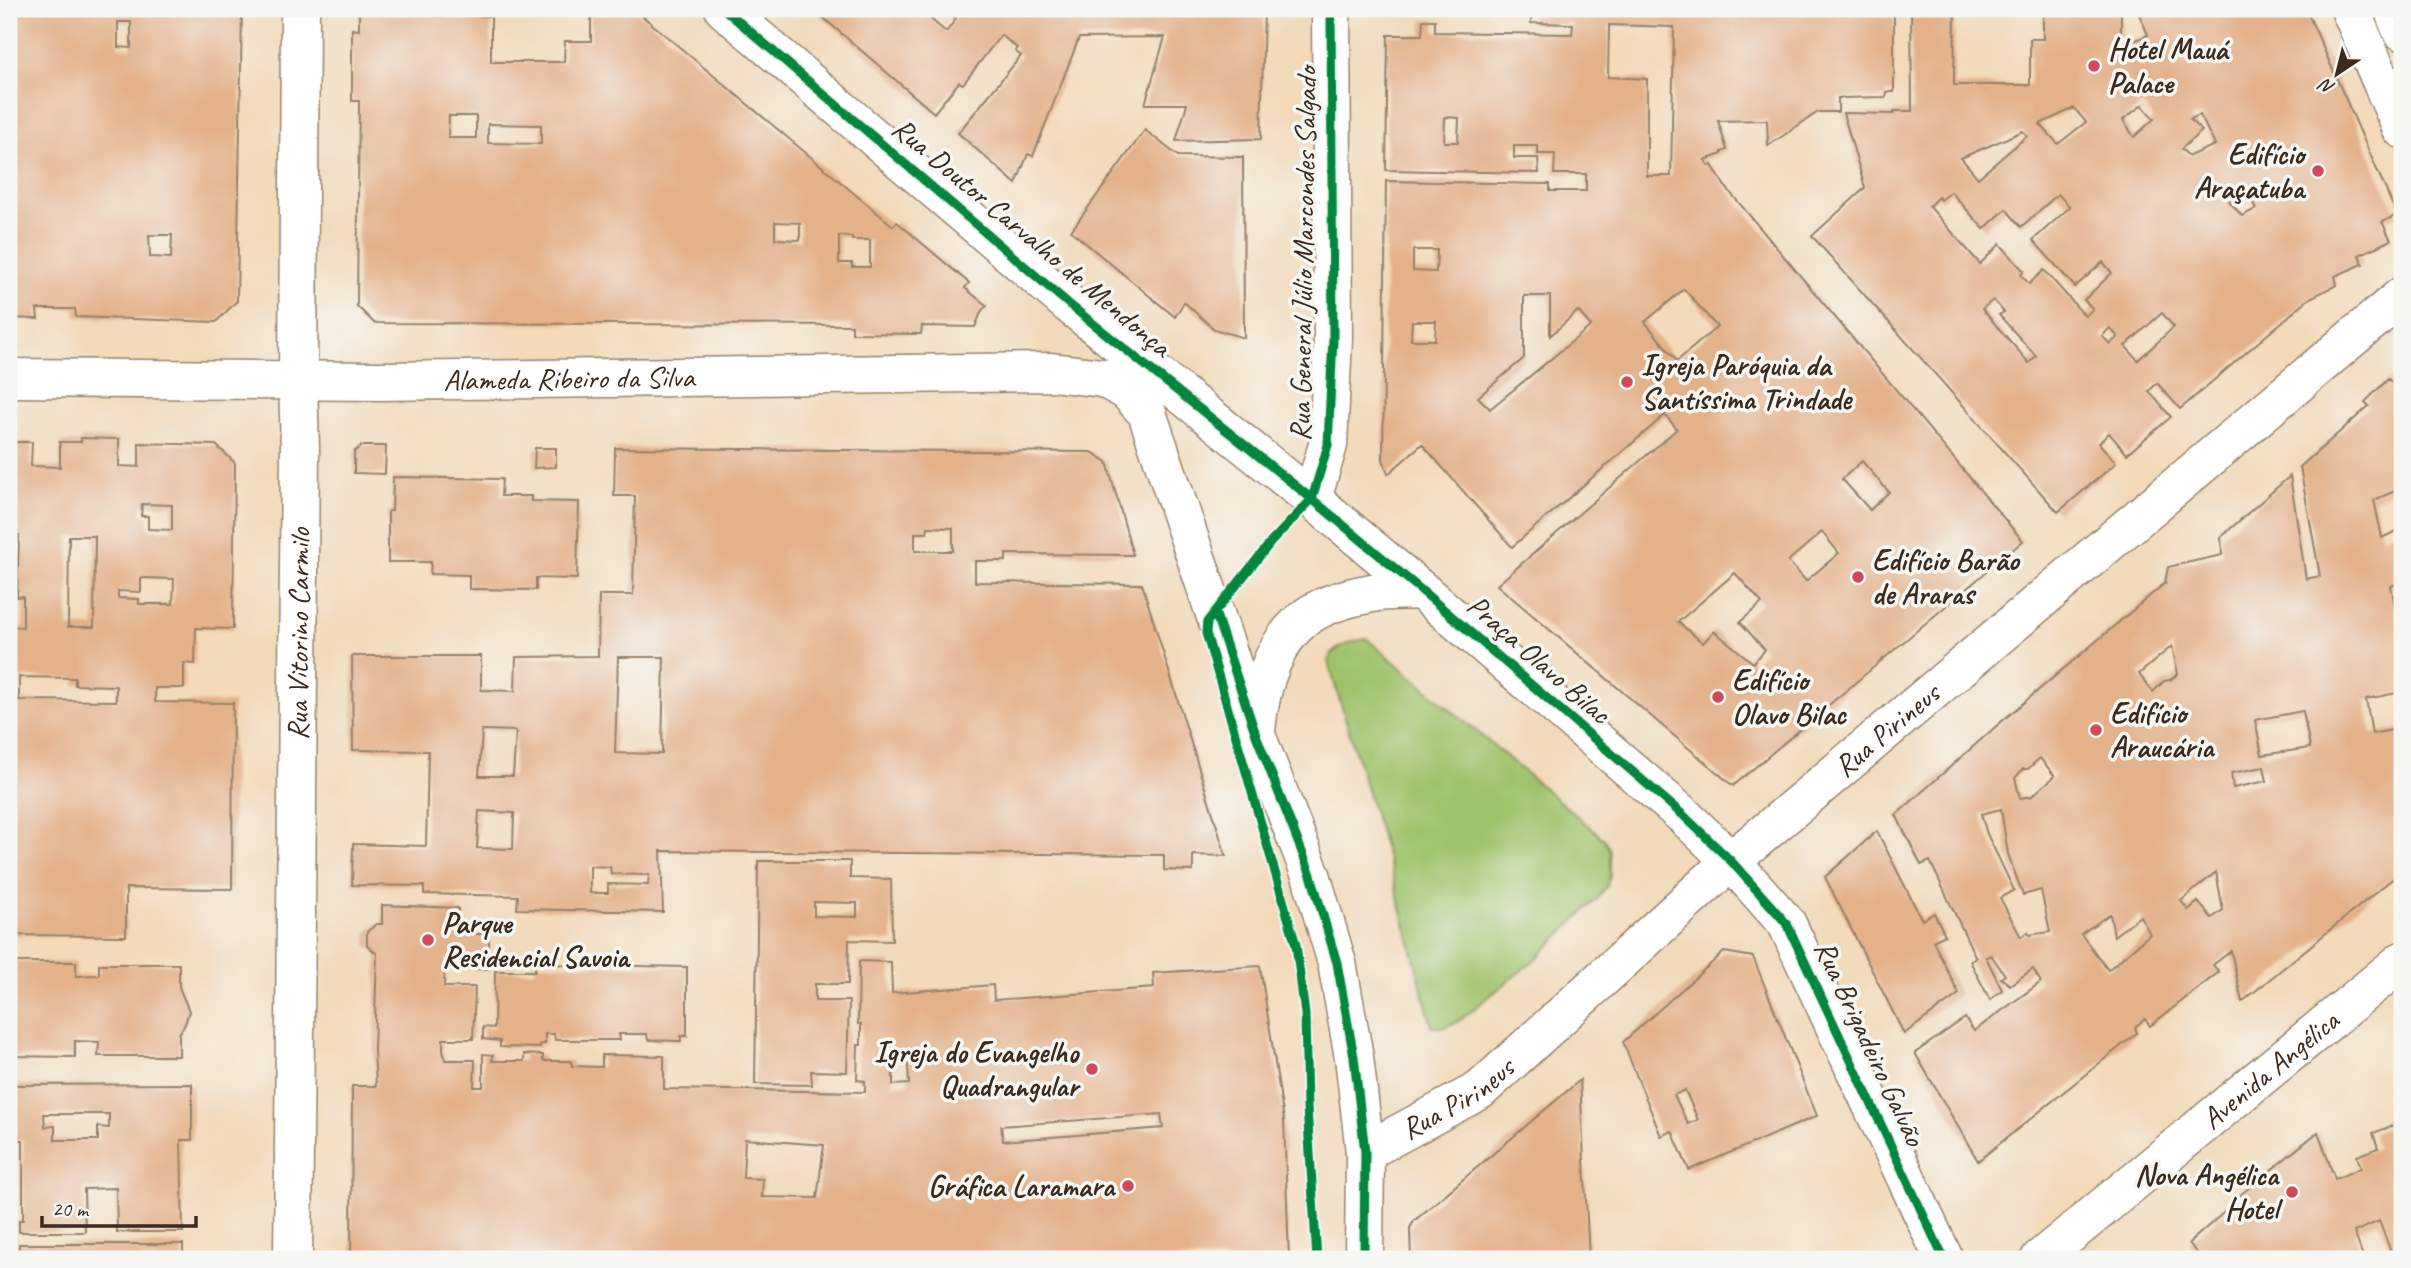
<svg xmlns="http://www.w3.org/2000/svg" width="2411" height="1268" viewBox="0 0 2411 1268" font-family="Caveat,sans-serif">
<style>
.green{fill:#9fc26b;stroke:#6d7644;stroke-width:2}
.building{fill:#e3b18a;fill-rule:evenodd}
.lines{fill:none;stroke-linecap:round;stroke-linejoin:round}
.minor-casing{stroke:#96826c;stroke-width:41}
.major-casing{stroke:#96826c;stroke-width:41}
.highway-casing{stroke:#96826c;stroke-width:41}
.minor{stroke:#fff;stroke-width:38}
.major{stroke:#fff;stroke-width:38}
.highway{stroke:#fff;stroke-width:38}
.cycleway-casing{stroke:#f6f6f2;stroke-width:13}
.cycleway{stroke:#00873e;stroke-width:9}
.poi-dot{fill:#d1495b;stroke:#f6f6f2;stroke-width:2.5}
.labels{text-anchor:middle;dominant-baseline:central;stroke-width:7;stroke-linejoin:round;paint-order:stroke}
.poi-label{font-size:30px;font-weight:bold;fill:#3b2a1e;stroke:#f6f6f2;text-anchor:start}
.street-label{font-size:30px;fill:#3b2a1e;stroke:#f6f6f2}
</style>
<rect width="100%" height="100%" fill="#f6f6f2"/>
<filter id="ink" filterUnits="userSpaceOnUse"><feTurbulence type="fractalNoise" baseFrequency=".0143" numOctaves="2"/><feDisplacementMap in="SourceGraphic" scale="14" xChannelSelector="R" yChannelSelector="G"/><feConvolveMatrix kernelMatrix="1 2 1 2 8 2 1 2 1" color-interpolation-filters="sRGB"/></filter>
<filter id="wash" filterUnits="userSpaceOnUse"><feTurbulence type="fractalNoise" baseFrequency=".00686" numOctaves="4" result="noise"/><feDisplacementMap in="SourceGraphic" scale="28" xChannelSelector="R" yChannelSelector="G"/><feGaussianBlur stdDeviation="1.57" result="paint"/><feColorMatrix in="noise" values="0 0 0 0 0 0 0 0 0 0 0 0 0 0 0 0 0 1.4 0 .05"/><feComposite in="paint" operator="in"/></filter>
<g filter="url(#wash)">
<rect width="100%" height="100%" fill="#f2daba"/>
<path class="green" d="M1367,639L1604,839L1610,851V875L1607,886L1598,898L1538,957L1459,1021L1444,1027H1432L1392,873L1328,661C1333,646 1353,641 1367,639Z"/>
<g id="blocks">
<g class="building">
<path d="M9,9H242L237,301L216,322L76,317L75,309H37L38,319L9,318ZM118,22H131V48L118,47ZM149,235H172L171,258L150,257Z"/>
<path d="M359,9H433L434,16H491V62H564L565,41H591V16L549,15L545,9H634L893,226L897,222L969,283L965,288L987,306L982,310L975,327L922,326L921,334L852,333V325L374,323L357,306L359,101H352V29L359,30ZM449,116H476V138H448ZM488,124L541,125V144L488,143ZM775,222L800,223V240L775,239ZM839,236L852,237V240H870V267H852V263H839Z"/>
<polygon points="813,9 933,9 927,16 946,32 956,19 944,9 1264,9 1261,139 1176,141 1187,104 1145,104 1165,37 1079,38 1033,156 1028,154 1016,184 958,133 1021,56 1015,51 1017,48 1001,35 963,84 959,82 934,113"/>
<path d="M1531,9H1887V12L1894,11V92H1887L1886,97L1838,98V112H1818L1768,146L1767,120L1718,121L1727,150L1722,152V154L1705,160L1709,166L1712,165L1724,185L2023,541L1733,786L1497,585L1677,429L1665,415L1512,547L1422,444L1388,474L1383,459L1386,181L1550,184V191H1586V174H1554L1555,154H1538V146H1514V158H1538L1539,173L1386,170L1388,35H1422L1423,20H1435V32L1572,34L1573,24L1531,23ZM1609,25L1674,27L1671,176H1647V79L1608,77ZM1445,117L1459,118L1458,142H1444ZM1413,250H1437L1436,272L1413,271ZM1684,289L1717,327L1677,361L1645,322ZM1524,296H1550V336L1578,311L1591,326L1490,409L1478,397L1524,358ZM1412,321H1436L1435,340H1411ZM1862,461L1889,492L1870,510L1842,479ZM1822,532L1839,553L1806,581L1788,561ZM1735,573L1762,603L1740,622L1765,650L1753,663L1714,631L1703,643L1678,622Z"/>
<path d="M1911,9H1955L1954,85H2030V39H2043V9H2121V44L2124,45L2148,35L2137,9H2306L2397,215L2382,222L2391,240L2359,255L2363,264L2335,276L2337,285L2310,298L2180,409L2157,383L2149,391L2171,417L2127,454L2109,433L2099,443L2116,463L2058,512L1812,236L1865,188L1843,113L1894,114V111H1912ZM2142,105L2154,119L2134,137L2123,120ZM2074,108L2086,122L2058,144L2040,124ZM2200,115L2215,145L2189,156L2181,149L2202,131L2190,119ZM2023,131L2027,136L1978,178L1961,158ZM1951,192L1984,229L2006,209L2021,227L2058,194L2070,207L2033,240L2075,287L2103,262L2112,273L2084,300L2093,309L2085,316L2044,270L2029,284L2021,275L2024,271L2000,244L1980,264L1929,206L1938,197L1941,200ZM2248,192L2256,209L2242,216L2229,201ZM1993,300L2004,312L1999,315L2036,356L2029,363L1982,309ZM2162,313L2174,327L2138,360L2125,346ZM2110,328L2118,337L2110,344L2102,336Z"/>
<polygon points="1145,130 1178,156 1243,157 1244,338 1214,329 1184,302 1175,317 1071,231"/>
<path d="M2388,379L2397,386L2402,382V488L2374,500L2382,538L2402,528V582L2391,586L2402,643V692L2366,699L2372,734L2402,728V829L2394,836L2402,846V871L2242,1002L2231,951L2213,965L2219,972L2150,1026L2145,1019L2135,1027L2137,1033L1978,1161L1915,1053L1965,1018L1974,1031L2041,982L2033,969L2010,985L2001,978L2005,975L1991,955L1986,957L2002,990L1990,1000L1970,961L1976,958L1930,861L1921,865L1896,815L2002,721L2165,583L2168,567L2222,555L2221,537L2290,476L2306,579L2320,576L2300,467L2369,406L2365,402ZM2172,646L2178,674L2170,680L2164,681L2153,692L2139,674ZM2303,711L2310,748L2262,755L2255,720ZM2040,758L2055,776L2032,796L2020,798L2015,778L2023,769H2028ZM2264,767L2267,781L2233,788L2231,773ZM2001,809L2008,854L2023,895L2041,890L2050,932L2029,935L2028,932L2021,937L2000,898L2014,890L1987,834L1981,814ZM2216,872L2223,910L2212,918L2198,902L2188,910L2181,901ZM2110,914L2114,936L2140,916L2150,934L2108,970L2081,934Z"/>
<path d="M81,438L119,439V466L139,467V443L216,445L235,463L233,629L196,628L195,664L184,663V688H155V702L233,703L232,889L126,888V936L9,935V626L23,627V596L17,597L19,535H9V442H32L31,466L60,467V442H81ZM142,504L172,505V530L148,529V516H141ZM69,536H95L94,627H68ZM141,578L174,579L173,604H139V599L118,598V591L141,592ZM19,677L75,678V685L116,686V701L19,700Z"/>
<polygon points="361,446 386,446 385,474 354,473 354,452"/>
<polygon points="535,448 556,448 556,467 534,468"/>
<path d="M615,448L1092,452L1107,462L1133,555L1006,554V561H975V582L1142,584L1226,856L1193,855V871L1164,870V855L661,851L663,912L517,909L518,896L424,894V886L352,885L353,844L426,846L428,751L353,750L352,656H481V690L515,691L516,657L598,656L599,595H633L635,496H614ZM928,527L953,528V551H915V533H927ZM618,657H664L662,754L615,753ZM482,730L516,731L513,776H479ZM479,811L514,813L513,849L477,848ZM590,866L610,867L611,874L649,875L648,885L608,884V893H590Z"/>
<polygon points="393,477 502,479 501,496 531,496 531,501 579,502 577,579 536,578 536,590 469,589 469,575 430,574 431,562 388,562 388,511 392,511"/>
<polygon points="1877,831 1922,920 1934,913 1945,935 1933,941 1959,994 1904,1034 1825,877"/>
<path d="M758,861H850V878L891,879L892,941L849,940L848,984H815V1001H849L847,1072L811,1071L812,1085L755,1084ZM814,902L857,903V917L814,916Z"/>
<path d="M382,905L458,908V934H489V969H459V958L445,959L444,987H475L473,1039H443V1050L445,1060H475L474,1087H483V1054L493,1055L492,1061H524V1054L543,1055V1061H571L572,1066L602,1067V1055L664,1056V1089L865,1092V1081L857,1080L858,1045H861V1024H858L859,961L891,962L892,993L993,985L994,1000L1154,988L1153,973L1260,966L1284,1120L1289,1259H351L352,1086H376L374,1050L377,954L367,945V932L376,924H382ZM907,1052L909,1084L893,1085V1053ZM1161,1114L1163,1128L1003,1141L1001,1126ZM745,1139L824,1145L817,1198L762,1197L763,1179L743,1178Z"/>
<path d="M1724,952L1753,957L1817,1116L1689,1170L1672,1131L1661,1136L1623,1042ZM1685,1090L1698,1120L1688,1124L1674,1095Z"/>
<polygon points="9,962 76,962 76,976 99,975 99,964 179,964 179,987 189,1011 185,1024 179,1034 179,1056 98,1056 99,1042 75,1041 75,1057 9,1056"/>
<polygon points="535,964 687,967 687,1036 681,1036 681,1041 648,1040 647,1034 619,1034 620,1040 555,1040 554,1034 545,1034 545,1044 540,1044 540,1048 500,1047 500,1041 483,1039 483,1027 494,1028 495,971 535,971"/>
<polygon points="1580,1080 1589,1259 1411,1259 1410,1228 1414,1221"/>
<path d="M192,1084V1140H181L183,1232H117L116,1188L84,1189L85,1232H19V1220H23V1140H9V1085ZM44,1114H109V1128L98,1127V1140H55V1126L45,1127Z"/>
<polygon points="2402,1116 2402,1259 2394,1259 2379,1221 2354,1232 2364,1259 2201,1259 2189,1243 2230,1207 2229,1204 2318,1132 2335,1179 2361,1168 2357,1156 2378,1148 2373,1133 2398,1124 2396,1118"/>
<rect x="19" y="1244" width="164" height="15"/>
</g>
</g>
</g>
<g filter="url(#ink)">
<use href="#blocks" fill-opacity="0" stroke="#96826c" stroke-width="2"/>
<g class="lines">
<defs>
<g id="minor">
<polyline points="724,9 1070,305 1312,499 1421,590 1683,815 1731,861 1787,924 1944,1259"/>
<path id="s1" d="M9,378L380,381L1051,372L1103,378L1127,391L1147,413L1256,735L1311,875L1337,963L1354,1057L1365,1152L1364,1259"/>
<polyline points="1312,499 1328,445 1333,338 1331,9"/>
<path d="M1256,730C1260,689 1271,644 1305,618C1323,604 1350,597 1372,593C1388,590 1405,591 1421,590"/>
<path id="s2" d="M1365,1152L1480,1090L1731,861L2402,296"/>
<path id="s3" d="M293,1259L300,450L298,381L300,9"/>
</g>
<g id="major">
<polyline points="2350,9 2402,129"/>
<path id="s4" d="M2040,1259L2402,961"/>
</g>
<polyline id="highway" points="2393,9 2402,31"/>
</defs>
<use href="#minor" class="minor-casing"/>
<use href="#major" class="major-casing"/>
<use href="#highway" class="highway-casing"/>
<use href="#minor" class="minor"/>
<use href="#major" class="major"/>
<use href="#highway" class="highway"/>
<defs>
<g id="cycleway">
<polyline points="724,9 1070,305 1312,499 1421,590 1683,815 1731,861 1787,924 1944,1259"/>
<polyline points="1215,612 1256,735 1311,875 1337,963 1354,1057 1365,1152 1364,1259"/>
<polyline points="1317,1259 1307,1108 1305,1014 1296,945 1206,633 1207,622 1271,542 1312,499 1328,445 1333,338 1331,9"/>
</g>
</defs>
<use href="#cycleway" class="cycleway-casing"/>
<use href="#cycleway" class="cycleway"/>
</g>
</g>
<g class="poi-dot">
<circle cx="2094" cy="66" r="7"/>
<circle cx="2318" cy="171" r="7"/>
<circle cx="1627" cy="382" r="7"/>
<circle cx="1858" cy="577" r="7"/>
<circle cx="1718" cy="697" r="7"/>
<circle cx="2096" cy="730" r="7"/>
<circle cx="428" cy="940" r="7"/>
<circle cx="1092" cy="1069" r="7"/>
<circle cx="1128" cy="1186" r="7"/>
<circle cx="2292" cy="1192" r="7"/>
</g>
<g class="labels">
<g class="poi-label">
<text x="2108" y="49">Hotel Mauá<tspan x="2108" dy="34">Palace</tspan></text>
<text x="2304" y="154" text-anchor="end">Edifício<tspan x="2304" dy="34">Araçatuba</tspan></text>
<text x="1641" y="365">Igreja Paróquia da<tspan x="1641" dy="34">Santíssima Trindade</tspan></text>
<text x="1872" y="560">Edifício Barão<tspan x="1872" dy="34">de Araras</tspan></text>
<text x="1732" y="680">Edifício<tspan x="1732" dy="34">Olavo Bilac</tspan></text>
<text x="2110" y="713">Edifício<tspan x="2110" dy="34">Araucária</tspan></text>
<text x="442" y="923">Parque<tspan x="442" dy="34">Residencial Savoia</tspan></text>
<text x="1078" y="1052" text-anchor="end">Igreja do Evangelho<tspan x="1078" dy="34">Quadrangular</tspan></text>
<text x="2278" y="1175" text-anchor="end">Nova Angélica<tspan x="2278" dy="34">Hotel</tspan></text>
<text x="1114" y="1186" text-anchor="end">Gráfica Laramara</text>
</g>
<g class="street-label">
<text transform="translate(1032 237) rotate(40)">Rua Doutor Carvalho de Mendonça</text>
<text transform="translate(1303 254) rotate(-89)">Rua General Júlio Marcondes Salgado</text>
<text stroke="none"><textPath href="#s1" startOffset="560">Alameda Ribeiro da Silva</textPath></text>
<text stroke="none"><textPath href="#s3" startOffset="625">Rua Vitorino Carmilo</textPath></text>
<text transform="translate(1539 659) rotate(41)">Praça Olavo Bilac</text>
<text stroke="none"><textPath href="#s2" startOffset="674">Rua Pirineus</textPath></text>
<text transform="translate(1870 1043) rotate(65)">Rua Brigadeiro Galvão</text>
<text stroke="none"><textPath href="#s4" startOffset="298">Avenida Angélica</textPath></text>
<text stroke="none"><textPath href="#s2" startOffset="107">Rua Pirineus</textPath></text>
</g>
</g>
<rect width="2411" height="1268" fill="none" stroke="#f6f6f2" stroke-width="35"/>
<g transform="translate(2337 74) rotate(215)" stroke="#f6f6f2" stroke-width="5" paint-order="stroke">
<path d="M0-5L12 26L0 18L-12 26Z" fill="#3b2a1e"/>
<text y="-10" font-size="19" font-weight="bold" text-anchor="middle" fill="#3b2a1e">N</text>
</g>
<path d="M42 1216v10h154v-10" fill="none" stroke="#3b2a1e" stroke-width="3.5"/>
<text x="52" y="1216" font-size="21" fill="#3b2a1e" stroke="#f6f6f2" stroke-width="5" paint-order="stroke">20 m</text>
</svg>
